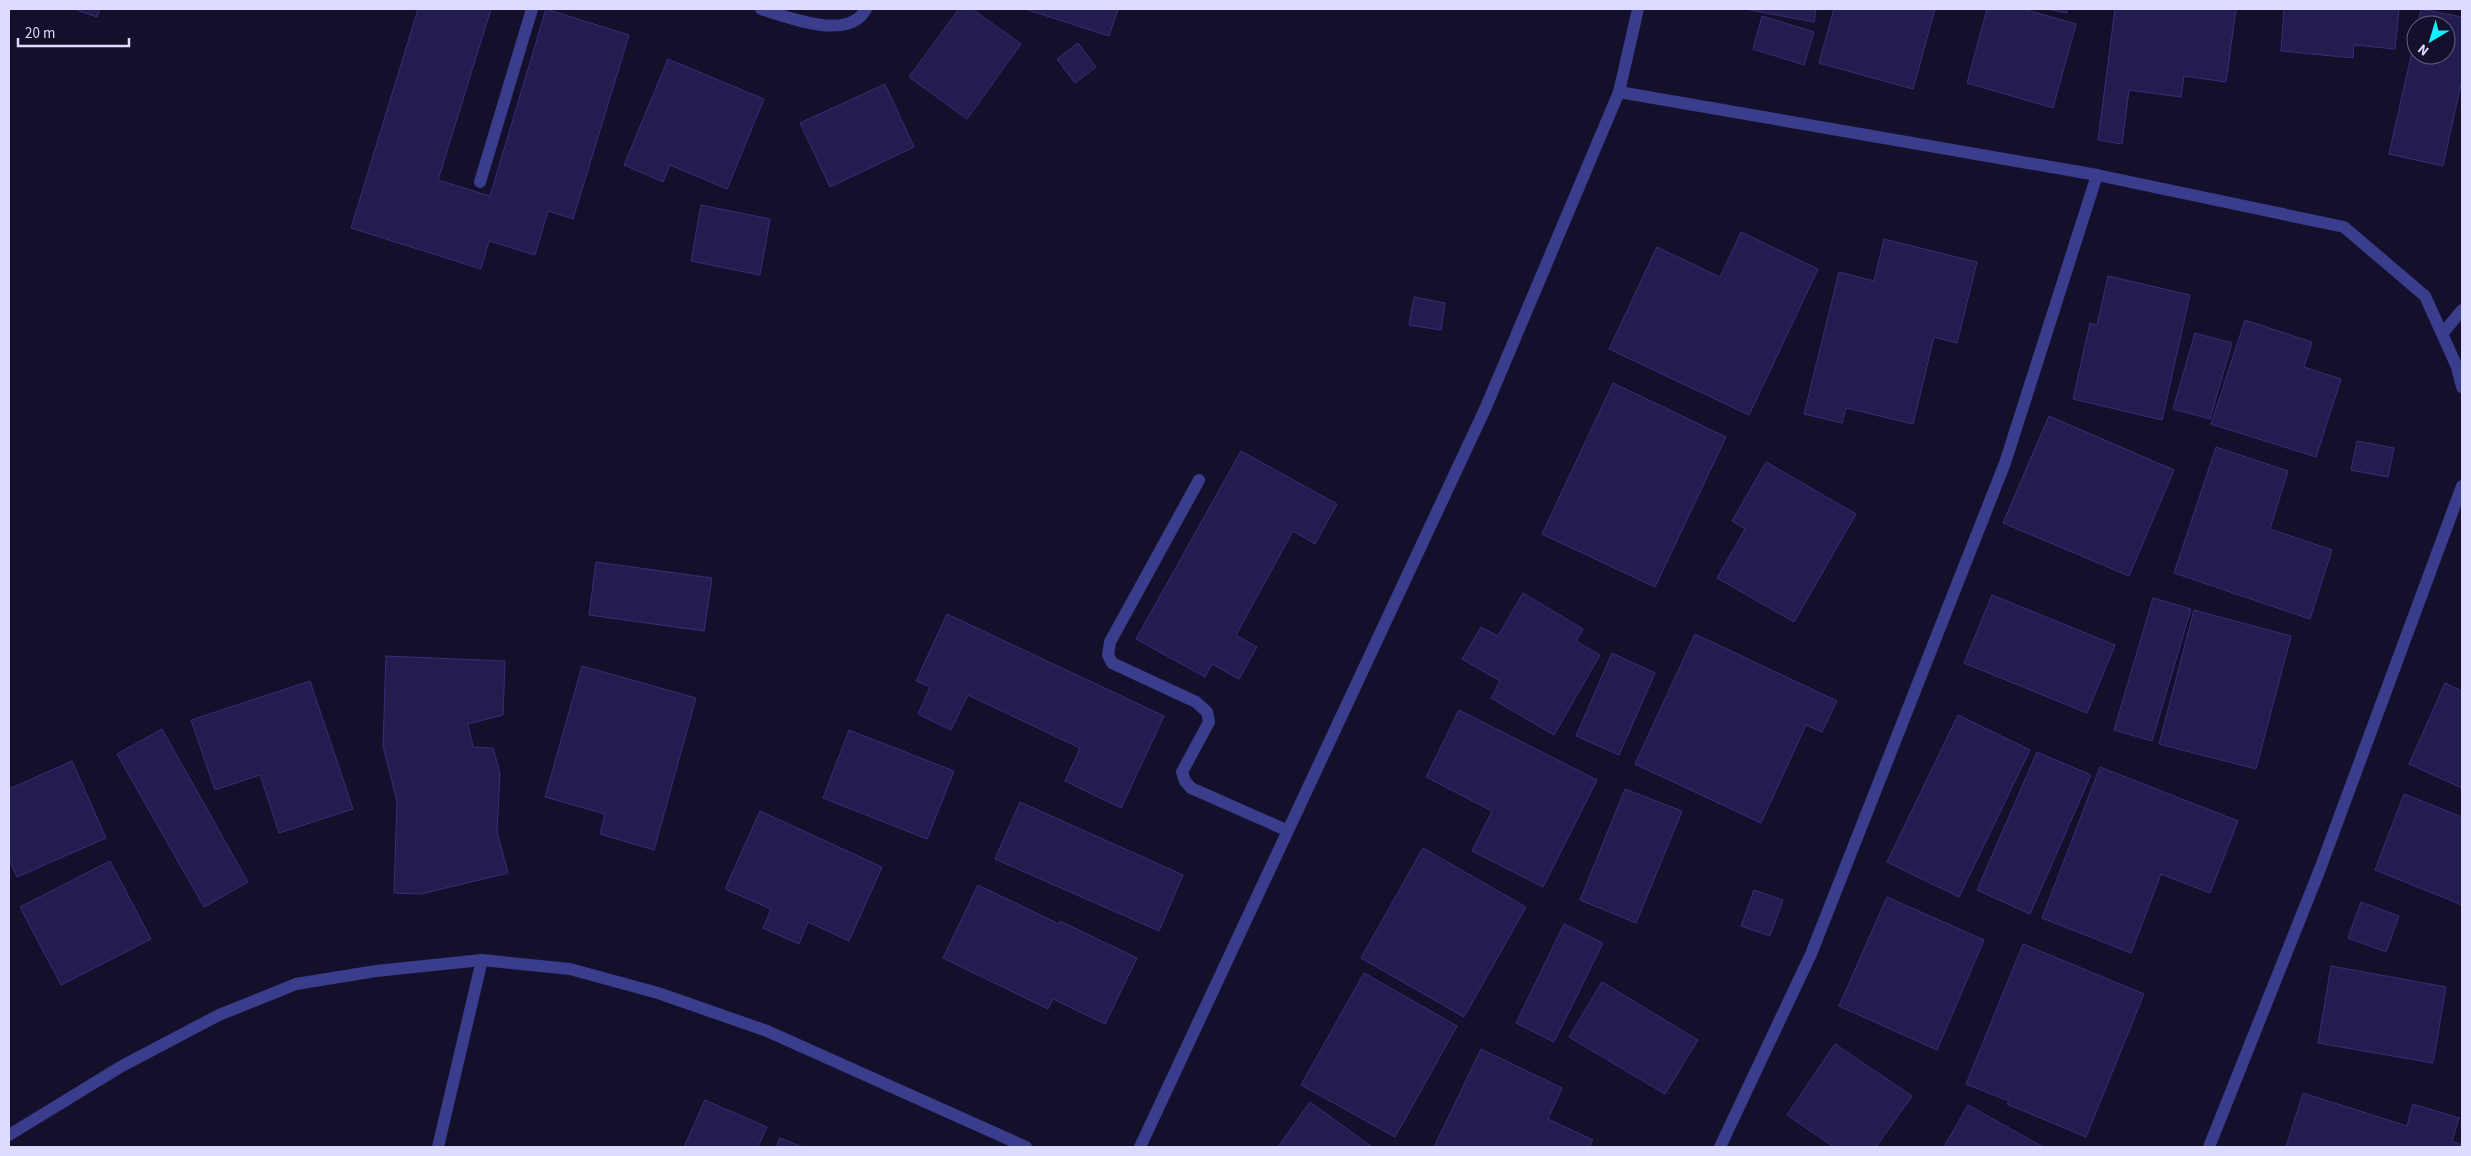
<svg xmlns="http://www.w3.org/2000/svg" width="2471" height="1156" viewBox="0 0 2471 1156" font-family="'Source Sans 3',sans-serif">
<style>
.building{fill:#231c4e;stroke:#382d7a}
.lines{fill:none;stroke-linecap:round;stroke-linejoin:round}
.minor{stroke:#3a3c8c;stroke-width:12}
</style>
<rect width="100%" height="100%" fill="#14102c"/>
<g class="building">
<polygon points="74,9 100,9 97,17"/>
<polygon points="418,9 491,9 438,180 490,196 546,9 629,35 573,219 548,211 535,255 489,241 481,269 351,228"/>
<polygon points="959,9 972,9 1021,44 967,119 909,77"/>
<polygon points="1025,9 1118,9 1109,36"/>
<polygon points="1745,9 1816,9 1814,22"/>
<polygon points="1834,9 1935,9 1913,89 1819,63"/>
<polygon points="1987,9 2023,9 2076,24 2053,108 1967,83"/>
<polygon points="2047,9 2067,9 2067,13"/>
<polygon points="2115,9 2236,9 2226,82 2184,76 2181,97 2129,90 2122,144 2098,140"/>
<polygon points="2284,9 2399,9 2395,49 2354,45 2353,58 2281,51"/>
<polygon points="2421,9 2462,17 2462,79 2443,166 2389,154 2416,34 2416,55 2446,55 2446,25 2418,25"/>
<polygon points="1762,16 1814,32 1804,65 1753,49"/>
<polygon points="1078,43 1096,67 1075,83 1057,59"/>
<polygon points="668,59 764,99 727,189 670,165 663,182 624,165"/>
<polygon points="885,84 914,147 830,187 800,123"/>
<polygon points="701,205 770,219 760,275 691,261"/>
<polygon points="1741,232 1818,269 1749,415 1609,349 1657,247 1720,277"/>
<polygon points="1884,239 1977,262 1957,343 1934,337 1913,424 1846,408 1842,423 1804,414 1839,272 1874,281"/>
<polygon points="2108,276 2190,295 2162,420 2073,399 2090,323 2097,325"/>
<polygon points="1414,297 1445,303 1441,330 1409,325"/>
<polygon points="2245,320 2312,342 2304,367 2341,379 2316,457 2211,424"/>
<polygon points="2195,333 2232,343 2210,419 2173,409"/>
<polygon points="1613,383 1726,437 1655,587 1542,534"/>
<polygon points="2049,416 2174,470 2129,576 2003,523"/>
<polygon points="2357,441 2394,448 2388,477 2351,470"/>
<polygon points="2216,447 2288,471 2270,529 2332,550 2310,619 2174,573"/>
<polygon points="1241,451 1337,504 1315,544 1293,531 1236,635 1257,647 1239,679 1212,664 1205,677 1136,639"/>
<polygon points="1766,462 1856,514 1794,622 1717,578 1745,529 1732,521"/>
<polygon points="596,562 712,578 704,631 589,615"/>
<polygon points="1523,593 1583,629 1576,641 1600,655 1554,735 1491,698 1500,681 1462,659 1481,627 1498,636"/>
<polygon points="1992,595 2115,645 2087,713 1964,663"/>
<polygon points="2153,598 2191,609 2152,741 2114,730"/>
<polygon points="2194,610 2291,636 2256,769 2159,744"/>
<polygon points="947,614 1164,716 1121,808 1065,781 1080,748 968,695 951,730 918,714 930,687 916,681"/>
<polygon points="1695,634 1837,701 1822,732 1806,725 1761,823 1635,764"/>
<polygon points="1612,653 1655,673 1619,755 1576,736"/>
<polygon points="386,656 505,661 503,715 468,724 473,747 493,748 500,773 497,832 508,873 421,894 394,893 397,801 383,746"/>
<polygon points="582,666 696,698 654,850 600,834 605,814 545,797"/>
<polygon points="310,681 353,809 279,833 260,775 215,790 191,720"/>
<polygon points="2445,683 2462,691 2462,788 2409,764"/>
<polygon points="1459,710 1597,780 1543,887 1472,851 1492,811 1426,777"/>
<polygon points="1958,715 2030,750 1959,897 1887,862"/>
<polygon points="162,729 248,882 204,907 117,754"/>
<polygon points="849,730 954,771 927,839 823,798"/>
<polygon points="2037,752 2091,775 2030,914 1977,890"/>
<polygon points="72,761 106,838 17,877 9,860 9,789"/>
<polygon points="2100,767 2238,821 2210,893 2161,874 2131,953 2042,918"/>
<polygon points="1625,789 1682,811 1636,923 1580,900"/>
<polygon points="2404,794 2462,817 2462,905 2375,870"/>
<polygon points="1020,802 1183,875 1159,931 995,859"/>
<polygon points="760,811 882,867 849,941 808,922 799,944 763,928 771,909 725,889"/>
<polygon points="1423,848 1526,907 1464,1017 1361,958"/>
<polygon points="110,861 151,939 61,985 20,907"/>
<polygon points="978,885 1059,924 1060,921 1137,958 1105,1024 1053,999 1048,1009 943,958"/>
<polygon points="1754,890 1783,900 1770,936 1741,926"/>
<polygon points="1887,897 1984,940 1937,1050 1839,1006"/>
<polygon points="2361,902 2399,916 2386,952 2348,938"/>
<polygon points="1564,924 1603,943 1554,1042 1516,1023"/>
<polygon points="2023,944 2144,994 2086,1137 2007,1104 2009,1101 1966,1084"/>
<polygon points="2331,966 2446,987 2433,1063 2318,1043"/>
<polygon points="1364,973 1457,1026 1395,1137 1301,1085"/>
<polygon points="1602,982 1698,1040 1665,1094 1569,1037"/>
<polygon points="1835,1044 1912,1096 1876,1147 1834,1147 1787,1115"/>
<polygon points="1481,1049 1562,1088 1548,1119 1593,1140 1589,1147 1434,1147"/>
<polygon points="2303,1093 2407,1126 2413,1104 2459,1118 2452,1141 2462,1145 2462,1147 2286,1147"/>
<polygon points="705,1100 767,1127 758,1147 684,1147"/>
<polygon points="1310,1102 1372,1147 1278,1147"/>
<polygon points="1968,1105 2043,1147 1944,1147"/>
<polygon points="780,1138 802,1147 776,1147"/>
</g>
<g class="lines">
<g class="minor">
<path d="M761,9C787,17 849,42 866,9"/>
<polyline points="1619,92 2097,175 2344,227 2425,296 2457,367 2462,387"/>
<polyline points="480,182 532,9"/>
<polyline points="2442,334 2462,310"/>
<polyline points="1199,480 1110,642 1108,655 1112,663 1196,702 1207,712 1209,722 1182,772 1185,781 1191,788 1286,830"/>
<polyline points="9,1135 122,1066 219,1015 296,984 376,971 482,960 570,969 658,993 767,1031 1026,1147"/>
<polyline points="438,1147 482,960"/>
<polyline points="1140,1147 1486,407 1619,92 1638,9"/>
<polyline points="1720,1147 1811,954 2005,463 2097,175"/>
<polyline points="2209,1147 2320,869 2462,486"/>
</g>
</g>
<rect width="2471" height="1156" fill="none" stroke="#dddbff" stroke-width="20"/>
<g transform="translate(2431 40) rotate(218)"><circle r="24" fill="#14102c" stroke="#646180"/>
<path d="M0-4L9 19L0 12L-9 19Z" fill="#07f5ff"/>
<text y="-8" font-size="14" font-weight="bold" text-anchor="middle" fill="#dddbff">N</text>
</g>
<path d="M18 38v8h111v-8" fill="none" stroke="#dddbff" stroke-width="2.5"/>
<text x="25" y="38" font-size="15" fill="#dddbff" stroke="#14102c" stroke-width="4" paint-order="stroke">20 m</text>
</svg>
